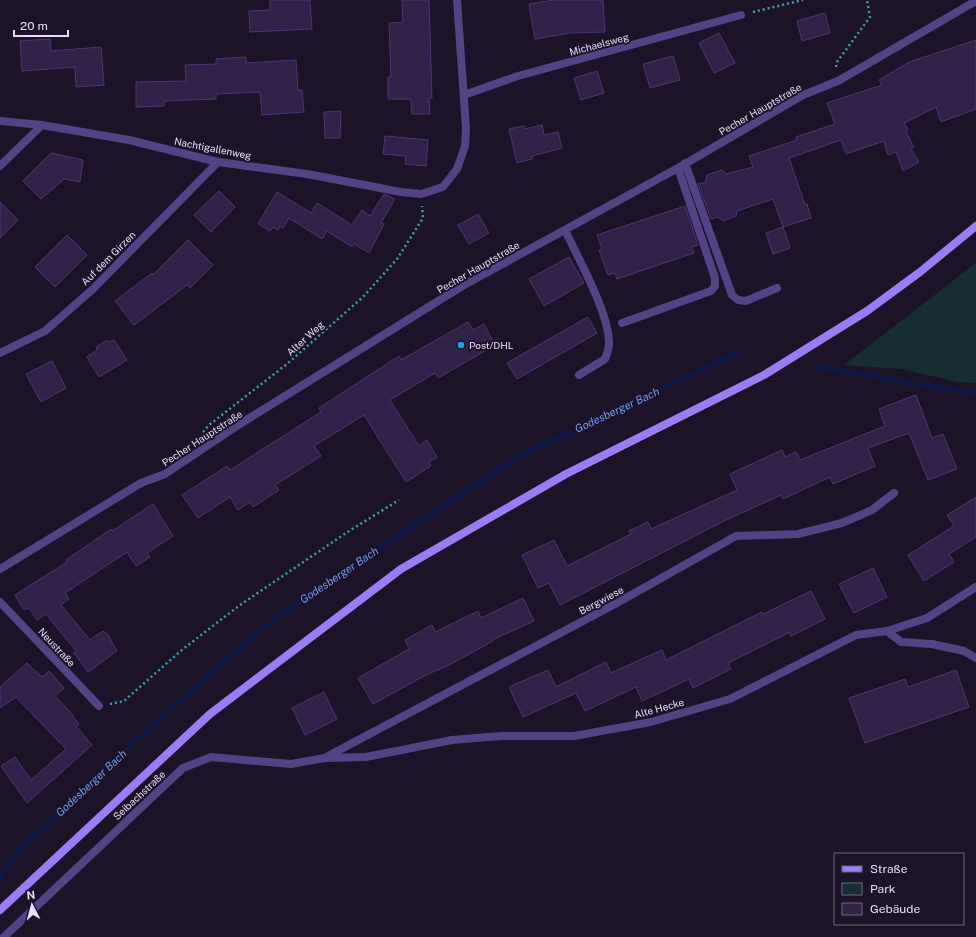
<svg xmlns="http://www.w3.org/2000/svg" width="976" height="937" viewBox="0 0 976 937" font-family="'Public Sans',sans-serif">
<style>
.green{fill:#162d32}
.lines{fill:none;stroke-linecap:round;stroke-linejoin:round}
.stream{stroke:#0f1745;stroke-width:5.5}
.building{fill:#312048;stroke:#4f3472}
.path{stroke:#3a9fb3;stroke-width:2.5;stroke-dasharray:2 3;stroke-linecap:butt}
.lane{stroke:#534284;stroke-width:8}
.street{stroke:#534284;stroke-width:8}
.secondary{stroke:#9a7cf5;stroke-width:8}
.poi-dot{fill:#18a7ed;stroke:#1c1329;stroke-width:1.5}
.labels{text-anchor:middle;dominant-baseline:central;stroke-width:4;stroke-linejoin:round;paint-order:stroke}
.street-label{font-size:10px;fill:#e8ddfc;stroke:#1c1329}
.poi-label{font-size:10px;fill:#e8ddfc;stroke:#1c1329;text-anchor:start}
.water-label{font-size:11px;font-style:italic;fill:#739bf4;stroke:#1c1329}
</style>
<rect width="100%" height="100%" fill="#1c1329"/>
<polygon class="green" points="976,263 976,383 957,382 901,369 844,365"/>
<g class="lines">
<g class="stream">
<polyline points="817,367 976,394"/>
<polyline points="0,878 12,858 28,842 155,723 257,633 318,588 522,455 737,353"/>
</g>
</g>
<g class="building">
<polygon points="270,0 310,0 312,29 250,32 249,11 270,10"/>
<polygon points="402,0 429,0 432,98 429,98 430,114 412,114 411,99 388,99 388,77 391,77 389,23 403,22"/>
<polygon points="554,0 603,0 605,32 570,33 535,39 529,4"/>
<polygon points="825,13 830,33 802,41 797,21"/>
<polygon points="719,33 735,63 714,73 699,43"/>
<polygon points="50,39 51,51 101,47 104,85 76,87 75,67 22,71 20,41"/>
<polygon points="976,40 976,109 941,122 936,107 904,123 908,130 906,132 914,147 911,149 919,162 903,171 896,152 888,155 884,141 846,154 841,140 789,158 805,205 807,204 811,218 783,227 773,199 737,211 736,216 723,221 718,217 711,219 698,184 706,182 707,175 722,170 726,174 753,167 749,156 797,140 796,137 835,124 827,103 882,85 879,80 909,62"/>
<polygon points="673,56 680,80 650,88 643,64"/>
<polygon points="246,57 246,63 296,60 298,90 302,90 304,112 262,115 260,92 216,94 216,99 164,101 164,106 136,107 136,82 186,81 185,65 216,64 216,59"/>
<polygon points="597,71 604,93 581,100 574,78"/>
<polygon points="341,111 340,138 325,138 324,112"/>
<polygon points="542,125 544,135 558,132 562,148 532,156 532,159 517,163 509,129 524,126 525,129"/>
<polygon points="385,136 428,140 426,166 405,164 406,156 383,154"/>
<polygon points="51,153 83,160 80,182 64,179 41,199 23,181"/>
<polygon points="219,191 235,207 211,232 194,215"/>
<polygon points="277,192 311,213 317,203 352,225 362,210 370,216 384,194 395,199 381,223 384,224 369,253 354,244 352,247 327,231 322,239 289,218 283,228 280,226 278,230 273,227 270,231 258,224"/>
<polygon points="0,202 18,220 0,238"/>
<polygon points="685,206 698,245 692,247 694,253 617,279 615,273 608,275 599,250 602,249 597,235"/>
<polygon points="478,214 489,233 469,244 458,225"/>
<polygon points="783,227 790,248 773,254 766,233"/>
<polygon points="67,235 87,255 55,287 35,267"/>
<polygon points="188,240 213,265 190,288 187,285 134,325 115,301 152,273 153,275"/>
<polygon points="569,257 584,283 544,306 529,279"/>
<polygon points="588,317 597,333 517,379 507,363"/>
<polygon points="468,322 473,330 484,324 495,345 438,378 435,373 390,400 419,446 427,440 437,457 429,462 431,466 406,482 364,415 314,446 321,456 275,485 279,490 253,507 250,502 238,510 230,497 198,518 182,495 227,466 230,470 321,412 319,408 399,356 401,360"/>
<polygon points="107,340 109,342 114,340 127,360 99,377 87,357 97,350 96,347"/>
<polygon points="52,361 66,388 41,402 26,374"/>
<polygon points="916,395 932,438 943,434 957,469 928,480 909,433 868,448 875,466 833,484 830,477 783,499 781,495 724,521 560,605 549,583 538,588 522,555 554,540 567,566 631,534 629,531 648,522 651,529 737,490 730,474 782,450 785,457 796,452 800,460 885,426 879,409"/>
<polygon points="976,497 976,537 949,554 954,562 924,581 908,555 954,526 947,515"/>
<polygon points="153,504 173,536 147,553 150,557 136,566 127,552 65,593 69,599 61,605 90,640 103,631 108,635 117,651 88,672 74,653 76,651 46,614 37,620 29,608 24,610 15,595 67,562 66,560 111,529 112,531"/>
<polygon points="873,568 887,597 854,613 839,584"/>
<polygon points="811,591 825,619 791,636 790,632 728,663 731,669 693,688 689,679 642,701 636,687 585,711 576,693 523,717 509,687 548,670 556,687 606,662 611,673 662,650 666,660 762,612 763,614"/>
<polygon points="523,598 534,621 492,640 493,641 449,665 426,675 373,704 358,678 409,649 405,640 432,625 435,632 478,611 481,618"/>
<polygon points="27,663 42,677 49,671 64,688 55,696 74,716 73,717 79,724 76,726 92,745 27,803 1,766 15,757 31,780 66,749 16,697 0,708 0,687"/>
<polygon points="956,670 969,707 865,743 849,698 905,679 908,687"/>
<polygon points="324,692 337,719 305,735 292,708"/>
</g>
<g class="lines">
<g class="path">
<polyline points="753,12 803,0"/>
<polyline points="836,67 837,62 870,17 867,0"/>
<polyline points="203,432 209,425 287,364 363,297 397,259 423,218 422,206"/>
<polyline points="110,704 124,701 183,649 240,605 346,533 399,500"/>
</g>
<g class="lane">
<polyline points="685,163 732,295 738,300 746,301 777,288"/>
<path d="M565,230C578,258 609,313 609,343C609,348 607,354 605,359L579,375"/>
<polyline points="622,323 711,291 715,286 715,278 678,168"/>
</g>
<g class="street">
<polyline points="464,95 518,76 741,15"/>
<polyline points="0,121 42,125 129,140 218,162 307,174 401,192 421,194 443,187 457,169 465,146 466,128 457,0"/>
<polyline points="0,166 42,125"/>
<polyline points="0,353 45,331 93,289 218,162"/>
<polyline points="0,569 141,483 165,474 240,424 464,285 678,168 803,95 838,81 976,1"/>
<polyline points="0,602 99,706"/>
<polyline points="887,631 901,642 932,644 964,651 976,658"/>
<polyline points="328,756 617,603 736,536 798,534 842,523 872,510 894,493"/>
<polyline points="4,937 183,768 211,757 291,764 325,758 366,757 452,740 501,736 574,736 651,722 730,699 856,635 887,631 927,618 976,587"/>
</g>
<polyline class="secondary" points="0,910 210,714 401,569 566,474 764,375 867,311 920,272 976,226"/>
</g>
<circle class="poi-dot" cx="461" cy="345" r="4"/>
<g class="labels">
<g class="street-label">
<text transform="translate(599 44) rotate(-15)">Michaelsweg</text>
<text transform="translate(760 109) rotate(-30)">Pecher Hauptstraße</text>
<text transform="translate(213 148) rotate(11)">Nachtigallenweg</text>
<text transform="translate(108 258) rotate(-45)">Auf dem Girzen</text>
<text transform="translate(478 267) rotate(-30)">Pecher Hauptstraße</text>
<text transform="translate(305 338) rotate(-42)">Alter Weg</text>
<text transform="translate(202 438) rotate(-33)">Pecher Hauptstraße</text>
<text transform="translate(601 600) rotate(-28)">Bergwiese</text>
<text transform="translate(57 647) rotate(47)">Neustraße</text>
<text transform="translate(659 708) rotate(-15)">Alte Hecke</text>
<text transform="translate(139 795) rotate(-43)">Seibachstraße</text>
</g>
<g class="poi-label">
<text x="469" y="345">Post/DHL</text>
</g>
<g class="water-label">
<text transform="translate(617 410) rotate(-25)">Godesberger Bach</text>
<text transform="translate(339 575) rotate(-34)">Godesberger Bach</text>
<text transform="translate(91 783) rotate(-43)">Godesberger Bach</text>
</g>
</g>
<rect x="834" y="853" width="130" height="72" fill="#1c1329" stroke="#6e647d"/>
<rect x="842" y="866" width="20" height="6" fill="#9a7cf5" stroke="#6e647d"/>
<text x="870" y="873" font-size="12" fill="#e8ddfc">Straße</text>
<rect x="842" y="883" width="20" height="12" fill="#162d32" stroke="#6e647d"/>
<text x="870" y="893" font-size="12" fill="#e8ddfc">Park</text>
<rect x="842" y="903" width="20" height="12" fill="#312048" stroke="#6e647d"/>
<text x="870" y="913" font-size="12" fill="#e8ddfc">Gebäude</text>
<g transform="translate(32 905) rotate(354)" stroke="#1c1329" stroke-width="3" paint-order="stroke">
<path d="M0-3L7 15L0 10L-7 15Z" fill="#e8ddfc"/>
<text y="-6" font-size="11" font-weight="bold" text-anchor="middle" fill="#e8ddfc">N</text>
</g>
<path d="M14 30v6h54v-6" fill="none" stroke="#e8ddfc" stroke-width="2"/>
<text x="20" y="30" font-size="12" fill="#e8ddfc" stroke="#1c1329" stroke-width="3" paint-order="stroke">20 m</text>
</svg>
